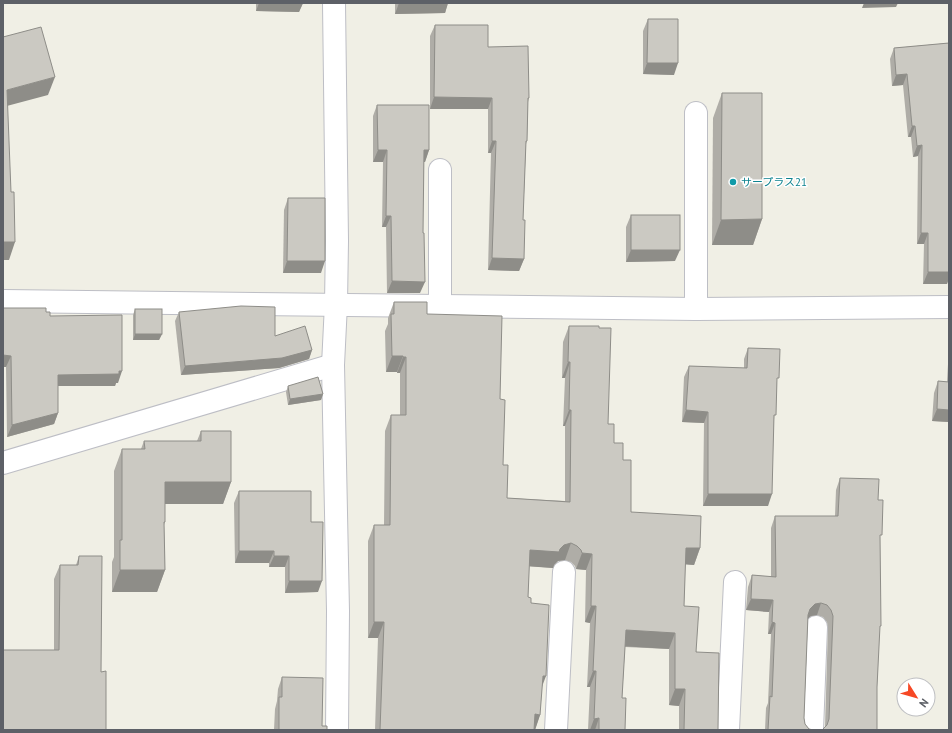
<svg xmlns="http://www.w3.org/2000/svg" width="952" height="733" viewBox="0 0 952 733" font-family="'PT Sans','Noto Sans JP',sans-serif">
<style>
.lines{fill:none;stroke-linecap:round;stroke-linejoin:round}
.street-casing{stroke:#bdbec5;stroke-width:24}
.street{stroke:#fff;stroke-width:22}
.wall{fill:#afada7}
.shaded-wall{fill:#8e8d88}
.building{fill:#cbc9c2;stroke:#8e8d88}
.culture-dot{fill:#0f9aa8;stroke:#fff;stroke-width:1.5}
.labels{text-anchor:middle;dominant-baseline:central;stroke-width:3;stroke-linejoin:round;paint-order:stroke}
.culture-label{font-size:11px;fill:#0d838f;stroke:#fff;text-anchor:start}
</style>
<rect width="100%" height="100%" fill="#f0efe5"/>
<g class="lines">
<defs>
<g id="street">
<polyline points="334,3 337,241 336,304 333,365 338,611 337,730"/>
<polyline points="696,113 696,309"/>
<polyline points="3,301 696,309 949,307"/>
<polyline points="440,305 440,170"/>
<polyline points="3,463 333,365"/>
<polyline points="556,730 564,572"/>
<polyline points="728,730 735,582"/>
<polyline points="812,730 816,627"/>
</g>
</defs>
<use href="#street" class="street-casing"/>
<use href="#street" class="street"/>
</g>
<g class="wall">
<polygon points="256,3 303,3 299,12 256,11"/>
<polygon points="395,3 448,3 445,13 395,14"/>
<polygon points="648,19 674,75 643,74 643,31"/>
<polygon points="435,25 488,47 529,98 528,102 527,141 526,144 523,220 524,259 519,271 488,270 491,153 488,153 488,109 430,109 430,36"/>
<polygon points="949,43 949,278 947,284 923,284 924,244 917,244 918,156 913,157 911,137 908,137 903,85 892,86 890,59 894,48"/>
<polygon points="722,93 762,219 753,245 712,245 713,118"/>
<polygon points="377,105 429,150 425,162 424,162 420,293 387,293 386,227 382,227 383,162 373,162 373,116"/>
<polygon points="288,198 321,273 283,273 284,210"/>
<polygon points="631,215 675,261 626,262 626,227"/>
<polygon points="394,302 427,314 500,399 503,465 507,498 565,501 565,426 563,426 565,378 562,378 563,342 569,326 608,424 614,443 623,460 631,512 700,548 694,565 685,564 684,606 718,730 679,730 679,706 669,705 669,649 625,647 622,698 625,730 588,730 590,687 587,687 590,623 585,622 586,570 576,569 575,566 571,562 565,560 558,561 554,565 553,568 529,566 528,597 531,603 542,687 540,715 535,730 375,730 378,638 368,638 368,541 374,525 384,525 385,431 391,415 400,415 400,373 397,373 397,372 386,372 385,331 388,324 388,318"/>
<polygon points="3,308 46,312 118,383 116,383 115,386 58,386 58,413 54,424 7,437 6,367 3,367"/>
<polygon points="135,309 162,334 159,340 133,340 133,315"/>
<polygon points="179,312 275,336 312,350 309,359 279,368 181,375 175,321"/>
<polygon points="949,346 949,422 932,421 934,393 938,381 947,382"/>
<polygon points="748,348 777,382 774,420 768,506 703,506 704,423 682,422 684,377 689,366 744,368 744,359"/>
<polygon points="288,386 323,394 321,400 288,405 286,392"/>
<polygon points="201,431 231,482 223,504 165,504 165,522 164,525 165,570 157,592 112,592 112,562 114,557 114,471 122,449 141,449 144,441 197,441"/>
<polygon points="840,478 878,500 880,540 879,631 877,687 822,730 825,727 828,627 827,622 823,617 817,615 811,616 808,618 804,718 805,724 809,729 813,730 765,730 766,708 768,703 771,634 768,634 769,612 746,610 748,587 752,575 771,577 771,528 775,516 835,516 836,490"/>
<polygon points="239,491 311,522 318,592 285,593 285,567 269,567 269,563 235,563 234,503"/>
<polygon points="79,556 101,672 54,650 54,579 60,565 76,565"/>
<polygon points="949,596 949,640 948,640 948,598"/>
<polygon points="282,677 322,726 327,730 274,730 275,709 277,701 278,689"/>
</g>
<g class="shaded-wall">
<polygon points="259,3 303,3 299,12 256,11"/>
<polygon points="399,3 448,3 445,13 395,14"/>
<polygon points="864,3 898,3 896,7 862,8"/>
<polygon points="647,63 678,63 674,75 643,74"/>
<polygon points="907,74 903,85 892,86 896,75"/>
<polygon points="55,77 48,95 3,107 7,90"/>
<polygon points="434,97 492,98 488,109 430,109"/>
<polygon points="912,126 915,126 911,137 908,137"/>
<polygon points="492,141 496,141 491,153 488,153"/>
<polygon points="922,145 918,156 913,157 917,146"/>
<polygon points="378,150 387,150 383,162 373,162"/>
<polygon points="424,150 429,150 425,162 420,162"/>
<polygon points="386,216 391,216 386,227 382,227"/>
<polygon points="762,219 753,245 712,245 721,220"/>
<polygon points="921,233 928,233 924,244 917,244"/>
<polygon points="3,242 15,242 9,260 3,260"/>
<polygon points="631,250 680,250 675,261 626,262"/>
<polygon points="492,258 524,259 519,271 488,270"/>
<polygon points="287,261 325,261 321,273 283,273"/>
<polygon points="928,272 949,272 949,278 947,284 923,284"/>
<polygon points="392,281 425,282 420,293 387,293"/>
<polygon points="135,334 162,334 159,340 133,340"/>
<polygon points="312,350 309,359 279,368 181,375 185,366"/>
<polygon points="3,355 11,356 6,367 3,367"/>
<polygon points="392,356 403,356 397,372 386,372"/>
<polygon points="403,357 406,357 400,373 397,373"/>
<polygon points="568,362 570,362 565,378 562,378"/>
<polygon points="119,371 122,371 118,383 116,383 115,386 54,386 58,375"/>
<polygon points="323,394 321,400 288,405 290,399"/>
<polygon points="937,409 949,410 949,422 932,421"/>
<polygon points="569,410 571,410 565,426 563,426"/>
<polygon points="686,410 708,412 704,423 682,422"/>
<polygon points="58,413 54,424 7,437 12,425"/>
<polygon points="165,482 231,482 223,504 157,504"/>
<polygon points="708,494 772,494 768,506 703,506"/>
<polygon points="571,543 565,560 558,561 554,565 553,568 524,566 530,550 560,549 564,545"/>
<polygon points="686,548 700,548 694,565 680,564"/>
<polygon points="239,551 274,551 269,563 235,563"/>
<polygon points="582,553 592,554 586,570 576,569"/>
<polygon points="274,556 289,556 285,567 269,567"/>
<polygon points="120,570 165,570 157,592 112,592"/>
<polygon points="289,581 322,581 318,592 285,593"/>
<polygon points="751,599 773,600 769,612 746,610"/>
<polygon points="821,603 817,615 811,616 806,620 810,609 815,604"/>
<polygon points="591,606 596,606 590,623 585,622"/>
<polygon points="374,622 384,622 378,638 368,638"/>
<polygon points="772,622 775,623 771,634 768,634"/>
<polygon points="626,630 675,633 669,649 620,646"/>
<polygon points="593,671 596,671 590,687 587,687"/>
<polygon points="543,676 546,676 540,692"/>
<polygon points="675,689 685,689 679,706 669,705"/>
<polygon points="535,714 540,715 535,730 529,730"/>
<polygon points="599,718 595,730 590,730 594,719"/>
</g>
<g class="building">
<polygon points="648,19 678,19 678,63 647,63"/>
<polygon points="435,25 488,25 488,47 528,46 529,98 528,98 527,141 526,141 523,220 525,220 524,259 492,258 496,141 492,141 492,98 434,97"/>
<polygon points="41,27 55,77 7,90 11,192 14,192 15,242 3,242 3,37"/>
<polygon points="949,43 949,272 928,272 928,233 921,233 922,145 917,146 915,126 912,126 907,74 896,75 894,48"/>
<polygon points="722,93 762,93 762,219 721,220"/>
<polygon points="377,105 429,105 429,150 424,150 423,233 424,233 425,282 392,281 391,216 386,216 387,150 378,150"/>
<polygon points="288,198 325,198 325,261 287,261"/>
<rect x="631" y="215" width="49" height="35"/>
<polygon points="394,302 427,302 427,314 502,316 500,399 505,400 503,465 508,465 507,498 570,502 571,410 569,410 570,362 568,362 569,326 599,326 599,328 611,328 608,424 614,424 614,443 623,443 623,460 631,460 631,512 701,516 700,548 686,548 684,606 699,607 696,652 719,653 718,730 684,730 685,689 675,689 675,633 626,630 622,698 626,698 625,730 599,730 599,718 594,719 596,671 593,671 596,606 591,606 592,554 582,553 581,550 577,546 571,543 564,545 560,549 559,552 530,550 528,597 531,598 531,603 549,605 546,676 543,676 540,715 535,714 534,730 380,730 384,622 374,622 374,525 390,525 391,415 406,415 406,357 403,357 403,356 392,356 391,314 394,314"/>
<polygon points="241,306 275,307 275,336 305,326 312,350 282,358 185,366 179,312"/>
<polygon points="3,308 46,308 46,312 50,312 50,316 122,315 122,371 119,371 119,374 58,375 58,413 12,425 11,356 3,355"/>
<rect x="135" y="309" width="27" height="25"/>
<polygon points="748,348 780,349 779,378 777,378 776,415 774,415 772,494 708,494 708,412 686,410 689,366 747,368"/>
<polygon points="318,377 323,394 290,399 288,386"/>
<polygon points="938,381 949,382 949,410 937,409"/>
<polygon points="201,431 231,431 231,482 165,482 165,522 164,522 165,570 120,570 120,540 122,540 122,449 145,449 144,441 201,441"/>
<polygon points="840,478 879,479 878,500 883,500 882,535 880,535 881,626 880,626 877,687 877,730 820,730 822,730 827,725 829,719 833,616 831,610 827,605 821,603 815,604 810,609 808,615 804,718 805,724 809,729 813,730 768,730 770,696 772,697 775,623 772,622 773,600 751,599 752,575 776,577 775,516 838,516"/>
<polygon points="239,491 311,491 311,522 323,522 322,581 289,581 289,556 274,556 274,551 239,551"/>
<polygon points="79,556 102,556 101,672 106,671 106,730 3,730 3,650 59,650 60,565 78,565"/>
<polygon points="282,677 323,678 322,726 327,726 327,730 279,730 279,697 282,697"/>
</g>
<circle class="culture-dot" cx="733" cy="182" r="4"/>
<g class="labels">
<g class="culture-label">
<text x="741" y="182">サープラス21</text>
</g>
</g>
<rect width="952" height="733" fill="none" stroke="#5d6067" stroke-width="8"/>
<g transform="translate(916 697) rotate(127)"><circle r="19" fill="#ffffff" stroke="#bebfc2"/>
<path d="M0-3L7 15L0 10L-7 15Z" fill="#f64825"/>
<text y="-6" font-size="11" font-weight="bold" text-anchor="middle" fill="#5d6067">N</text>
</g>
</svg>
